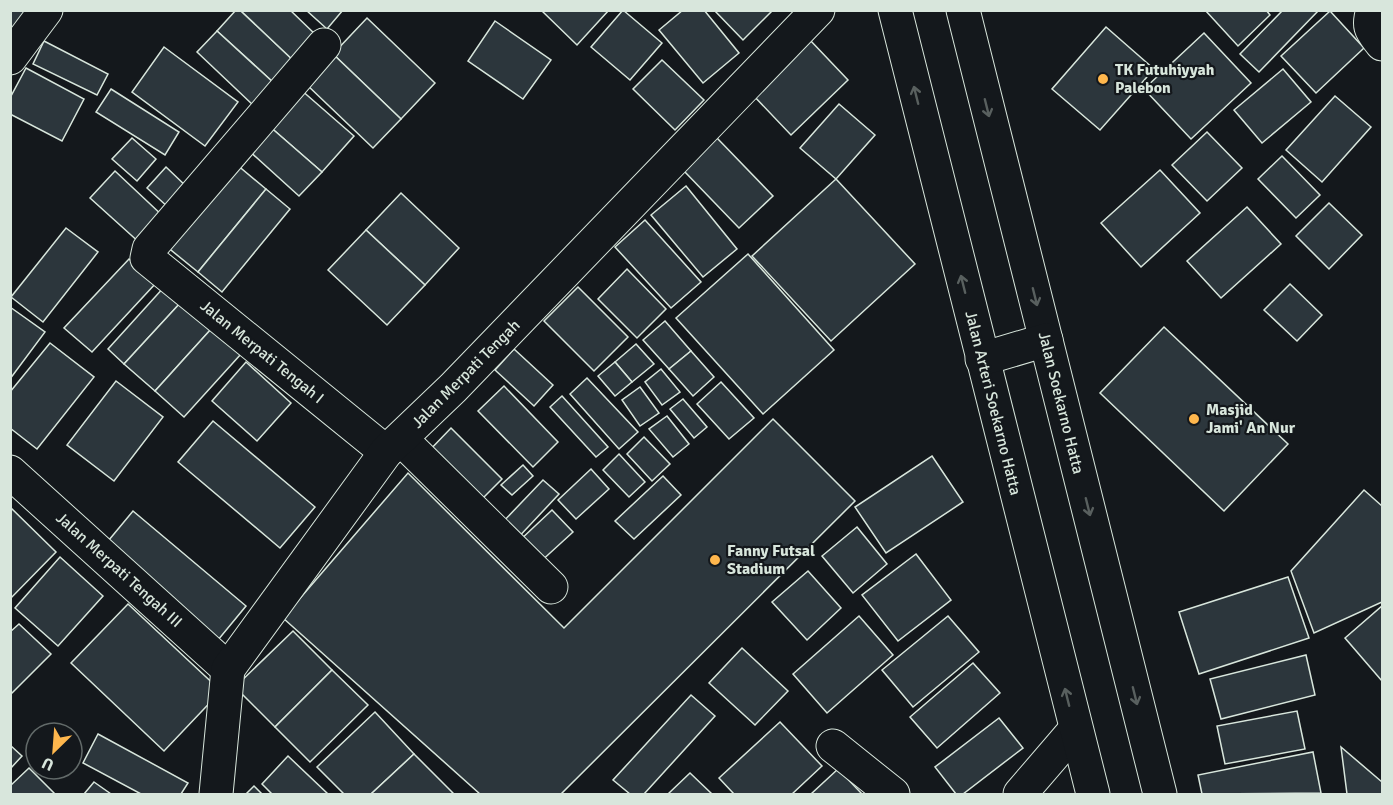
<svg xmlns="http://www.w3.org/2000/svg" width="1393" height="805" viewBox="0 0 1393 805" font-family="Signika,sans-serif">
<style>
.building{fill:#2c363c;stroke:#d8e6dc;stroke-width:1.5}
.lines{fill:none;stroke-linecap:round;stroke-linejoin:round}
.minor-casing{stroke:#d8e6dc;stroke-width:35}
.primary-casing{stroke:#d8e6dc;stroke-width:35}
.minor{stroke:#14181c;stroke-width:33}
.primary{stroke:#14181c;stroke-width:33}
.oneway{stroke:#59605f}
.poi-dot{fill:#ffb74d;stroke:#14181c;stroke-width:2}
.labels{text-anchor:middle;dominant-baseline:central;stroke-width:4.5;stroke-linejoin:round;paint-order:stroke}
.poi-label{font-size:16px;font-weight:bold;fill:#d8e6dc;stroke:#14181c;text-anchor:start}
.street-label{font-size:16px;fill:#d8e6dc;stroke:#14181c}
</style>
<rect width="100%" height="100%" fill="#14181c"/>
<g class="building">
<polygon points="10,10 35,10 10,42"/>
<polygon points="236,10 240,10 295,62 275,84 217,31"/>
<polygon points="240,10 290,10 318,37 295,62"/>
<polygon points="306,10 343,10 327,29"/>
<polygon points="541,10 609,10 577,45"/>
<polygon points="623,10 662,43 630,80 591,47"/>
<polygon points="683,10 704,10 739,53 703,83 659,30"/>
<polygon points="714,10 773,10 743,40"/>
<polygon points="1205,10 1266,10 1270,15 1238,46"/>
<polygon points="1283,10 1319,10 1259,72 1240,54"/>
<polygon points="1330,11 1364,48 1316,93 1281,56"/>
<polygon points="367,18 435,83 401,119 333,54"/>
<polygon points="495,21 551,60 523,99 468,61"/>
<polygon points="1106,27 1154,69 1100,130 1052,89"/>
<polygon points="217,31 275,84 254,106 197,52"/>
<polygon points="1204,33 1251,83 1191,139 1144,89"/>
<polygon points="809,39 848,80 791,135 752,94"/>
<polygon points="44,41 108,74 97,95 33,64"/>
<polygon points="164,47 238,102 205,146 132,92"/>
<polygon points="333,54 401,119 373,148 305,83"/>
<polygon points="662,60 704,100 675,130 633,89"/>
<polygon points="26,68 84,99 62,141 10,114 10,98"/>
<polygon points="1283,69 1311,102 1262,143 1234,110"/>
<polygon points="111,89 179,132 165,155 96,112"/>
<polygon points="300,89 354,136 322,172 268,125"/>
<polygon points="1335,96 1371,127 1322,182 1286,150"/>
<polygon points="839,104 875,135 836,179 800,148"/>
<polygon points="268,125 322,172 299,196 247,149"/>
<polygon points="1207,132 1242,168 1207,201 1172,165"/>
<polygon points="132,138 156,159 137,181 112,159"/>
<polygon points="717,138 773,196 739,228 684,171"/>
<polygon points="1282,156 1320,195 1296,218 1258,179"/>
<polygon points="230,159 266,189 198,272 161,242"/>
<polygon points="166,167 188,188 169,208 147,188"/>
<polygon points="1160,170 1200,213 1141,267 1101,223"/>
<polygon points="115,171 165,218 141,244 90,198"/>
<polygon points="836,179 915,264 831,341 752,256"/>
<polygon points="686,186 737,249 703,277 651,215"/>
<polygon points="266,189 290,209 222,292 198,272"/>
<polygon points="401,193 459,248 425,285 366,230"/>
<polygon points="1329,203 1362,235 1329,269 1296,236"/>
<polygon points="1247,207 1281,244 1221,298 1187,261"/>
<polygon points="645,220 701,282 671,308 615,247"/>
<polygon points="66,228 98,252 43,322 11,297"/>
<polygon points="366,230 425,285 387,325 328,270"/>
<polygon points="748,254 834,350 763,414 676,318"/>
<polygon points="129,259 156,283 92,352 64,328"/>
<polygon points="627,269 666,309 637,338 598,299"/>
<polygon points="1290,284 1322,315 1297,341 1264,310"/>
<polygon points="165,286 182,301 124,364 108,349"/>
<polygon points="578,287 628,337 594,371 544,321"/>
<polygon points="182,301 212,328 155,391 124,364"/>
<polygon points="10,307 45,332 10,379"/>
<polygon points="665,321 691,351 669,369 643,340"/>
<polygon points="1164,327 1288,444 1224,511 1100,393"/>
<polygon points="212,328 241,354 184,417 155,391"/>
<polygon points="50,343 94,377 37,449 10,428 10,392"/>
<polygon points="636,344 654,364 632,382 615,362"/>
<polygon points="514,349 553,385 534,406 495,370"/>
<polygon points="691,351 714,377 693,396 669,369"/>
<polygon points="246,362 291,403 257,441 212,401"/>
<polygon points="615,362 632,382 615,396 598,376"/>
<polygon points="661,369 680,392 662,405 645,382"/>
<polygon points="587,378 638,432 619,449 570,394"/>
<polygon points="116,381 163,417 114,481 67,445"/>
<polygon points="721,382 754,418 729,439 697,404"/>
<polygon points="504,386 558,442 533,467 478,411"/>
<polygon points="640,387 659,413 640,426 622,400"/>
<polygon points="562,396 608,447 596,457 550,407"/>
<polygon points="683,399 707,427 694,438 670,409"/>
<polygon points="667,416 689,444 673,457 649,429"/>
<polygon points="773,419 855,501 561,794 480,794 283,618 408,473 564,628"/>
<polygon points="213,421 315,507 280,548 178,462"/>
<polygon points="451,428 502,479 477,504 426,454"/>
<polygon points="644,437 670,464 652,481 627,454"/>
<polygon points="619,454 645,482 629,497 603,470"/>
<polygon points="932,456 963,502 886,553 855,507"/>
<polygon points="523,465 533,476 512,495 501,485"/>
<polygon points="591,469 609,489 576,519 558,500"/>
<polygon points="663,476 681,495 634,539 615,521"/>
<polygon points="543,480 559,494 514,542 499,526"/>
<polygon points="1364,490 1382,506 1382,602 1314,633 1291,571"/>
<polygon points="10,507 56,552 10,599"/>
<polygon points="552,510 573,532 538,564 518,542"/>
<polygon points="133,511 246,606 218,640 104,546"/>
<polygon points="857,527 887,564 853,593 822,556"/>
<polygon points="916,554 951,600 898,641 862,595"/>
<polygon points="60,557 103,596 58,646 15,608"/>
<polygon points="808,571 841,608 807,640 772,602"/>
<polygon points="1288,577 1309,638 1199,674 1179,612"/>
<polygon points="128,604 221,691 164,751 71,663"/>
<polygon points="1382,606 1382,681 1345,638"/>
<polygon points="859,616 893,655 827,713 793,674"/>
<polygon points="948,616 979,652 913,707 882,670"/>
<polygon points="19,624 51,654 10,695 10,632"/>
<polygon points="293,631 332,670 275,727 235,687"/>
<polygon points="742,648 788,691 755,725 709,683"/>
<polygon points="1306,655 1315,695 1221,719 1210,679"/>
<polygon points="973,663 1000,693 937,748 910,717"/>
<polygon points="332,670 368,705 310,762 275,727"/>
<polygon points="691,695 715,716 644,794 630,794 613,780"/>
<polygon points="1297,711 1305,749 1225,764 1217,726"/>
<polygon points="375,712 414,754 371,794 344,794 317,767"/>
<polygon points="999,718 1023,748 963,794 956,794 935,767"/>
<polygon points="780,722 822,766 792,794 734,794 719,778"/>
<polygon points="98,734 188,783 181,794 141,794 83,763"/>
<polygon points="10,745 22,756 10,769"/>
<polygon points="1341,747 1382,782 1382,794 1347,794"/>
<polygon points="1313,752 1321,793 1202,794 1198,775"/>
<polygon points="414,754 453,793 451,794 371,794"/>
<polygon points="288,756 328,794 272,794 262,784"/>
<polygon points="29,768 55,794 10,794 10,786"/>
<polygon points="838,769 862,794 811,794"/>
<polygon points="690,773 712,794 668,794"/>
<polygon points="94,782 111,794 84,794"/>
<polygon points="254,786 262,794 246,794"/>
</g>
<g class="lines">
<defs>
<g id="minor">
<path d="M1373,10C1367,28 1372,31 1382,44"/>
<polyline points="324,45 149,249 147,258 386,452"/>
<polyline points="10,58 46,10"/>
<polyline points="401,439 551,587"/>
<polyline points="10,472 228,669"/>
<polyline points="833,746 893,794"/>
<polyline points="216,794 228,669 386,452 453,388 818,10"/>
<polyline points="1020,794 1075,730"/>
</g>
<g id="primary">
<polyline points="895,10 1093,794"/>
<polyline points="963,10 1160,794"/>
<polyline points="982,359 1046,340"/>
</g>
</defs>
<use href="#minor" class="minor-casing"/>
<use href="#primary" class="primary-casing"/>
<use href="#minor" class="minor"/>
<use href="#primary" class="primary"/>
</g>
<defs><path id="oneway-shaft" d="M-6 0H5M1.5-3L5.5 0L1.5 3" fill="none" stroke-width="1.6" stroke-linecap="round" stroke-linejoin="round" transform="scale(1.5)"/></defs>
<g class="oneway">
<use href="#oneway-shaft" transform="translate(916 95) rotate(-104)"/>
<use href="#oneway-shaft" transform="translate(987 108) rotate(76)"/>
<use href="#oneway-shaft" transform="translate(963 284) rotate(-104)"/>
<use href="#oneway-shaft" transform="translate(1035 297) rotate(76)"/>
<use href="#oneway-shaft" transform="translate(1088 507) rotate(76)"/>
<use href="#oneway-shaft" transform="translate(1135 696) rotate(76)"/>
<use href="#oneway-shaft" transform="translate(1067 697) rotate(-104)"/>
</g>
<g class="poi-dot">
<circle cx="1103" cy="79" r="6"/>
<circle cx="1194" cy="419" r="6"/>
<circle cx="715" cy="560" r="6"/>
</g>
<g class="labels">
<g class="poi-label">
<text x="1115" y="70">TK Futuhiyyah<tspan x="1115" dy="18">Palebon</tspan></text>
<text x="1206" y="410">Masjid<tspan x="1206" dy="18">Jami' An Nur</tspan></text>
<text x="727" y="551">Fanny Futsal<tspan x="727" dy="18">Stadium</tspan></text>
</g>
<g class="street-label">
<text transform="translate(262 352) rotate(39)">Jalan Merpati Tengah I</text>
<text transform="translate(466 374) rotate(-45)">Jalan Merpati Tengah</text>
<text transform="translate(993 403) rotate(76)">Jalan Arteri Soekarno Hatta</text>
<text transform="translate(1061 403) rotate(76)">Jalan Soekarno Hatta</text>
<text transform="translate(119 570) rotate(42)">Jalan Merpati Tengah III</text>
</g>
</g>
<rect width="1393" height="805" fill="none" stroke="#d8e6dc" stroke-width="24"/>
<g transform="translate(54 751) rotate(205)"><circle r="28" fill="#14181c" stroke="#626a69" stroke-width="1.5"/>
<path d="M0-4.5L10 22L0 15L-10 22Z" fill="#ffb74d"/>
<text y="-9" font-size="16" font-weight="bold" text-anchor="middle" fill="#d8e6dc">U</text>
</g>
</svg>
